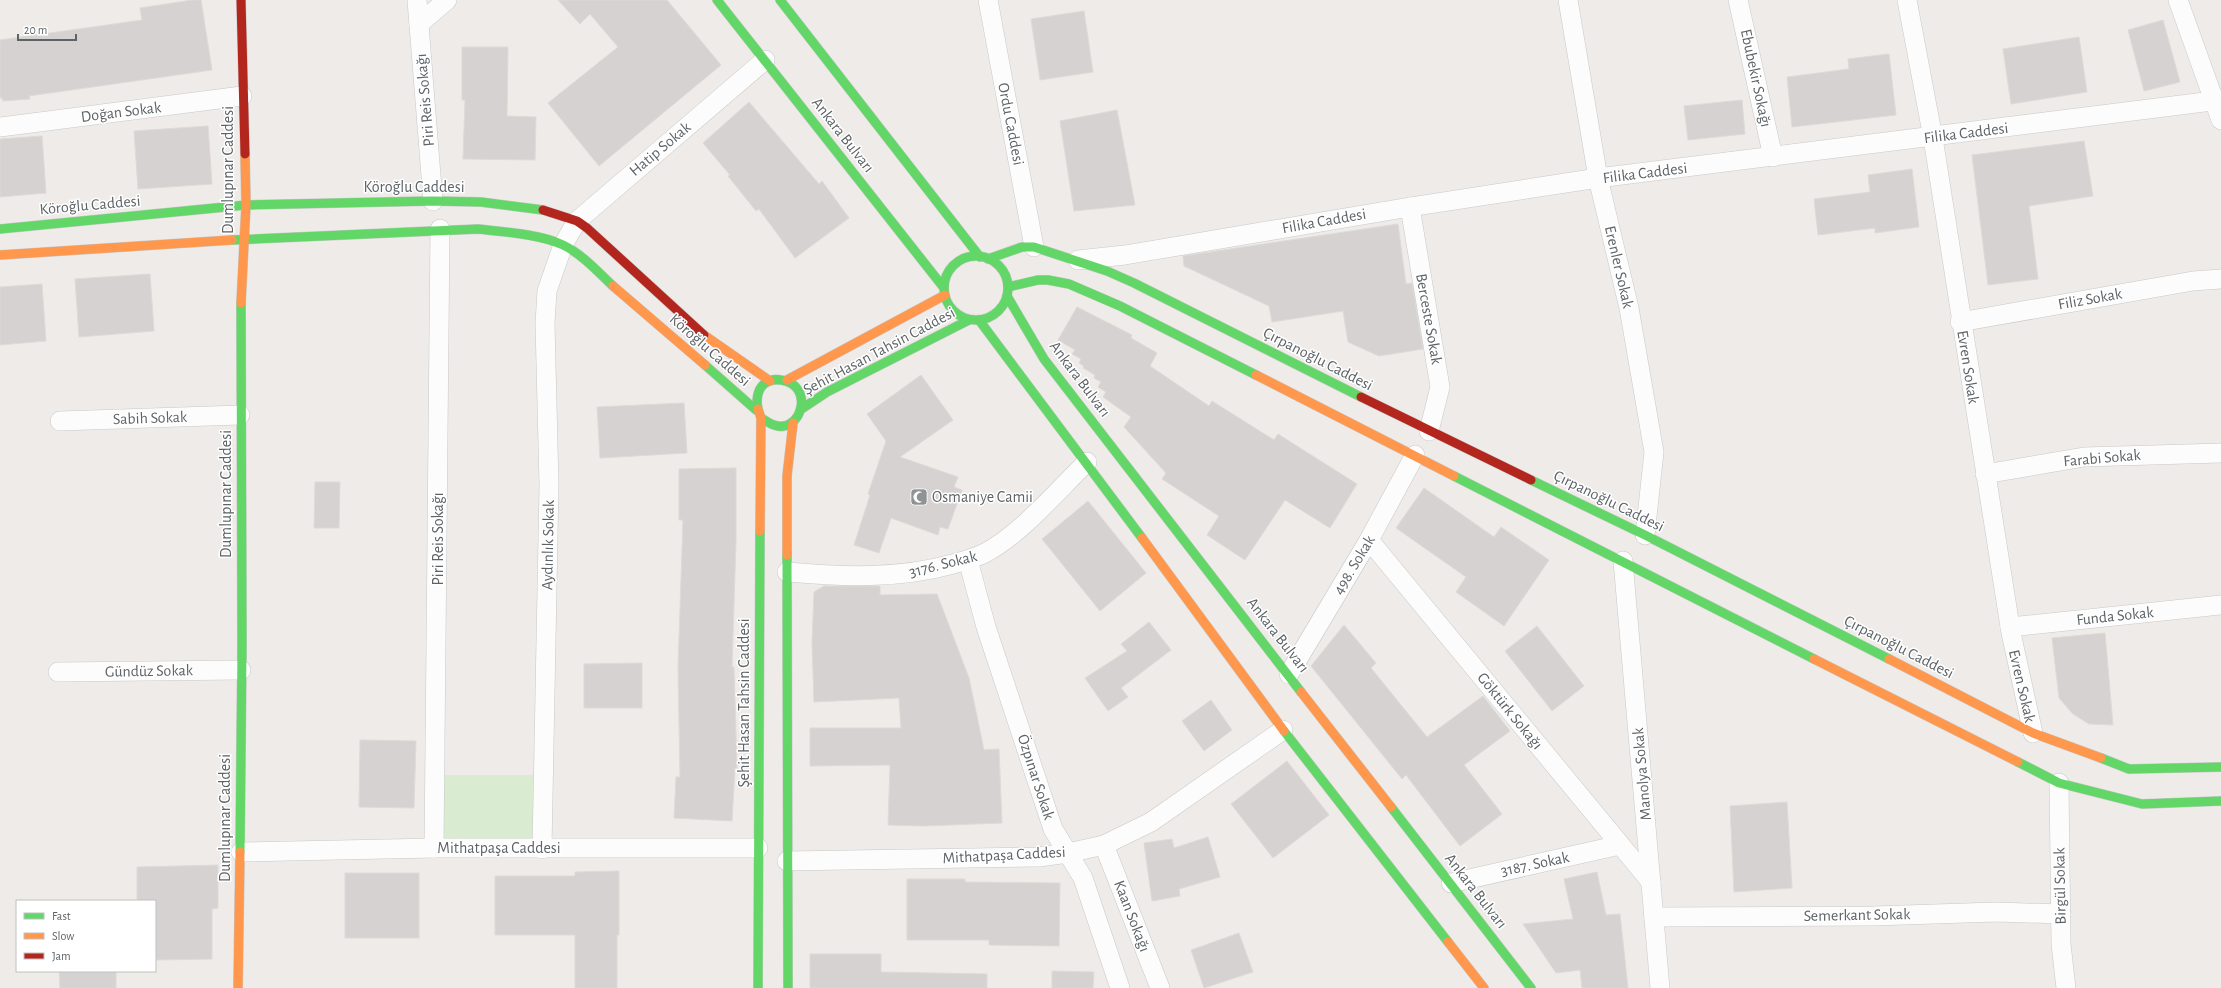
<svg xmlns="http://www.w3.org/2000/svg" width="2221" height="988" viewBox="0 0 2221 988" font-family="'Alegreya Sans',sans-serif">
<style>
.green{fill:#d9ebd1}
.building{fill:#d5d2d1;stroke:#dedad7}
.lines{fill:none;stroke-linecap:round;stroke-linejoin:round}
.street-casing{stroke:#c9c9c9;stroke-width:20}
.fast-casing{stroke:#c9c9c9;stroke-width:10}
.slow-casing{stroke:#c9c9c9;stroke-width:10}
.jam-casing{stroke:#c9c9c9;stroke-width:10}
.street{stroke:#fcfcfc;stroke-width:19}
.fast{stroke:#63d668;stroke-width:9}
.slow{stroke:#ff974d;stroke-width:9}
.jam{stroke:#b3261e;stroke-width:9}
.labels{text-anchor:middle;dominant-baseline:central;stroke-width:3;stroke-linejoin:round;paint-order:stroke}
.street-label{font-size:16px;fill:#5d6367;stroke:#fff}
.poi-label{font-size:16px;fill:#5d6367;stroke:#fff;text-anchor:start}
</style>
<rect width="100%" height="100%" fill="#eeebe8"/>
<rect class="green" x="444" y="775" width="94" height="66"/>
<g class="building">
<polygon points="192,0 201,0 212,70 29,96 30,99 3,101 2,98 0,98 0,40 142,20 140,8"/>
<polygon points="558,0 667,0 721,65 599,166 548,103 618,47 590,14 580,24"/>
<polygon points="1084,11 1093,72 1040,80 1031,19"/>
<polygon points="2163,20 2180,82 2144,91 2128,30"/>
<polygon points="2079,37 2087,92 2011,104 2003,49"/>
<polygon points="462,47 508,47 507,116 536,117 535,160 463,159 465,100 462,100"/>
<polygon points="1889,54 1896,115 1792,127 1787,77 1849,69 1848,59"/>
<polygon points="1742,100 1745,134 1688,140 1684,106"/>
<polygon points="749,102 819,184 822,181 849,218 795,258 759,209 756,211 728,176 730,175 703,143"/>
<polygon points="1117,110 1135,205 1074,211 1060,121"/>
<polygon points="208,126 212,184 138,189 134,131"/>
<polygon points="42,136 46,193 0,197 0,139"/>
<polygon points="2084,141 2093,196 2029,206 2038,279 1988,285 1972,155"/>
<polygon points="1912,169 1919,227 1875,233 1875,228 1818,235 1814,199 1870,192 1868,175"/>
<polygon points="1398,224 1406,284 1412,283 1423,349 1379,356 1348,342 1343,311 1272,322 1269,306 1184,266 1183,256"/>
<polygon points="150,274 154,331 79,337 75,279"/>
<polygon points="42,284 46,341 0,345 0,287"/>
<polygon points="1077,307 1132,335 1131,338 1157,353 1150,366 1209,406 1212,401 1274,440 1278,434 1357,484 1330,528 1285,500 1245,560 1207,535 1219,516 1162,479 1166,473 1124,427 1131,417 1103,397 1106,392 1098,387 1101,382 1094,378 1095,375 1083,368 1084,366 1079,363 1081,359 1072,354 1075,350 1058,340"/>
<polygon points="921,375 953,420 900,457 958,477 954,487 962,490 948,529 940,527 938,535 891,518 879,553 854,545 870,495 868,494 886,441 867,414"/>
<polygon points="684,403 687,453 600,458 597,407"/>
<polygon points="736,468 736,541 732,667 734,667 737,768 735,768 732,821 674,818 676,777 680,777 678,668 683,520 679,520 679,469"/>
<polygon points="315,482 340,482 339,528 314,528"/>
<polygon points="1424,488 1494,537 1501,527 1549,560 1504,626 1456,592 1466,577 1396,528"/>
<polygon points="1088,501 1146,573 1100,611 1042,539"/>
<polygon points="824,586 880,586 880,595 937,594 969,678 984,750 999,749 1002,823 923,826 888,825 890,765 810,766 810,728 901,728 899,698 814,702 812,643 814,592"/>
<polygon points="1149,622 1171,650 1121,688 1128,697 1108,711 1085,678 1127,651 1121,644"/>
<polygon points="1344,625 1376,663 1371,668 1427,737 1483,696 1510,731 1464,765 1502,814 1460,846 1406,775 1402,779 1311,666"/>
<polygon points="1537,626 1584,686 1552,711 1505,651"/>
<polygon points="2105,633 2113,725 2089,724 2073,714 2059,698 2052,638"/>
<polygon points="642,663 642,708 584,708 584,664"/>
<polygon points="1211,700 1232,730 1204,751 1182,721"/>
<polygon points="360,740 416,741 414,808 359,807"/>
<polygon points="1287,761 1329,815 1273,858 1231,804"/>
<polygon points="1787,802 1792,888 1734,892 1730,806"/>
<polygon points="1208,837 1220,877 1179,889 1180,896 1152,901 1144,843 1172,839 1174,848"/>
<polygon points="218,865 218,908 212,909 212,959 155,960 155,901 137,901 137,867"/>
<polygon points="619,871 619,935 617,935 617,988 575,988 575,935 495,935 495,876 575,876 575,872"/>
<polygon points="1597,872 1606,915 1620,914 1628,988 1582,988 1580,970 1556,973 1523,924 1573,919 1564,879"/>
<rect x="345" y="873" width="74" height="65"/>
<polygon points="907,879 965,879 965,882 1060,883 1059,946 989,945 989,940 907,940"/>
<polygon points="1239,933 1253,972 1204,988 1191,950"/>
<polygon points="810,954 881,954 881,972 987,974 987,988 810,988"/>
<polygon points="59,971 116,971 116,988 60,988"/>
<polygon points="1052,971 1094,972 1093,988 1052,988"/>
</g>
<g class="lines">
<defs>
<g id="street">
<polyline points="417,0 433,201"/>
<polyline points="988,0 1034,247"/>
<polyline points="1568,0 1598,178 1629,308 1654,452 1645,535"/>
<polyline points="1738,0 1773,157"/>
<polyline points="1907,0 1933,138 2011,633 2033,733"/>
<polyline points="2178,0 2221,120"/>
<polyline points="419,24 447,0"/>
<polyline points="0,127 242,96"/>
<polyline points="1410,207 1440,387 1429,431"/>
<polyline points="1078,260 1125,255 1410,207 1598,178 2221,100"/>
<polyline points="1960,322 2193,281 2221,279"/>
<polyline points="60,421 240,415"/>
<polyline points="1985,474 2084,457 2221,453"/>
<polyline points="1369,540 1651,882"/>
<polyline points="968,560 986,627 1053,829 1083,878 1120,988"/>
<polyline points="1623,561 1660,988"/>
<path d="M787,572C843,577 899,579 953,564C964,561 975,558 985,553C1021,534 1058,490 1087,462"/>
<polyline points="2010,627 2221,605"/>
<polyline points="58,672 241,670"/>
<polyline points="1289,674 1369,540 1415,455"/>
<polyline points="2059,783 2061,944 2066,988"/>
<polyline points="1104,845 1160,988"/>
<polyline points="434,848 440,229"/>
<polyline points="542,849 549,485 545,324 547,291 563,245 577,221 765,60"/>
<polyline points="241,852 434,848 758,848"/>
<polyline points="787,861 1039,857 1068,853 1104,845 1151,822 1283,730"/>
<polyline points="1451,883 1620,845"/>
<polyline points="1654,917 1873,916 1996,912 2061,914"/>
</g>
<g id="fast">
<polyline points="717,0 944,288"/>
<polyline points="780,0 980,257"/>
<polyline points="0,229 246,205 433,201 481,202 543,210"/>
<path d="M232,240L478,229C504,232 540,234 563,245C582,254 598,272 613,286"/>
<circle cx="976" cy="288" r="32"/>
<polyline points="988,259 1022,247 1034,247 1107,271 1134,283 1361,397"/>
<polyline points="1008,287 1038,280 1048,280 1069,284 1120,306 1256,375"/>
<polyline points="1007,296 1044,359 1301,692"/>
<polyline points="979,320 1142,538"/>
<polyline points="705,365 756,410"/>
<polyline points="803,408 827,392 969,320"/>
<path d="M758,409C756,401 757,390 764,384C769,380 775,379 781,380C816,385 801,435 774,425C770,424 765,420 761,418"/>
<polyline points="1454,476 1814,659"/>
<polyline points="1531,480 1645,535 1889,659"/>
<polyline points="787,555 788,988"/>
<polyline points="1284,731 1448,942"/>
<polyline points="2101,758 2129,769 2221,767"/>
<polyline points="2018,762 2059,783 2142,804 2221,801"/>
<polyline points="1391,807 1531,988"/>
<polyline points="240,852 242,646 241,303"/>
<polyline points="758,988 760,531"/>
</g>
<g id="slow">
<polyline points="0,255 232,240"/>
<polyline points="613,286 705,365"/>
<polyline points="241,303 246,205 245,154"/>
<polyline points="704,335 770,381"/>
<polyline points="1256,375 1454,476"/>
<polyline points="787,380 945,295"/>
<polyline points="758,409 761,418 760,531"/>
<polyline points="1142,538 1284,731"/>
<polyline points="787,555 787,476 793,423"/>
<polyline points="1814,659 2018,762"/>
<polyline points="1889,659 2033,733 2101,758"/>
<polyline points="1301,692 1391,807"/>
<polyline points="1448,942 1484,988"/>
<polyline points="238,988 240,852"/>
</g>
<g id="jam">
<polyline points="241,0 245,154"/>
<polyline points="543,210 577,221 587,228 704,335"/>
<polyline points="1361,397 1531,480"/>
</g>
</defs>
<use href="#street" class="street-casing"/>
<use href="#fast" class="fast-casing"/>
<use href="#slow" class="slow-casing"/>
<use href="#jam" class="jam-casing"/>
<use href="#street" class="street"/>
<use href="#fast" class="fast"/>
<use href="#slow" class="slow"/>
<use href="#jam" class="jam"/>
</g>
<defs>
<symbol id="mosque-square" viewBox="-11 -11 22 22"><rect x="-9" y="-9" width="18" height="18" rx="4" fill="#909394" stroke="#fff"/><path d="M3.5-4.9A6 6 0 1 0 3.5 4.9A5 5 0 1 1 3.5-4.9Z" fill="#fff"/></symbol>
</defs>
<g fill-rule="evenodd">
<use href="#mosque-square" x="909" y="487" width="20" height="20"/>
</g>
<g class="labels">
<g class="street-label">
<text transform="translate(1756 78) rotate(78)">Ebubekir Sokağı</text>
<text transform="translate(425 100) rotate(-95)">Piri Reis Sokağı</text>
<text transform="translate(121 112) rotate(-7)">Doğan Sokak</text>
<text transform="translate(1011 124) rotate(79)">Ordu Caddesi</text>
<text transform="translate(1966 133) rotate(-7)">Filika Caddesi</text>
<text transform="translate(843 135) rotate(52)">Ankara Bulvarı</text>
<text transform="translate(660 149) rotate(-40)">Hatip Sokak</text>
<text transform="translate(228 170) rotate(-90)">Dumlupınar Caddesi</text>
<text transform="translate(1645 173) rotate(-7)">Filika Caddesi</text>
<text x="414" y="187">Köroğlu Caddesi</text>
<text transform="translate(90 205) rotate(-5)">Köroğlu Caddesi</text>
<text transform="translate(1324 221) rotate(-10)">Filika Caddesi</text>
<text transform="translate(1619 267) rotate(77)">Erenler Sokak</text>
<text transform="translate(2090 299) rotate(-10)">Filiz Sokak</text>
<text transform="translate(1429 319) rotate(80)">Berceste Sokak</text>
<text transform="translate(710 350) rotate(41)">Köroğlu Caddesi</text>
<text transform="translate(879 351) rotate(-28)">Şehit Hasan Tahsin Caddesi</text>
<text transform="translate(1318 359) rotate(27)">Çırpanoğlu Caddesi</text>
<text transform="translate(1968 367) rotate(81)">Evren Sokak</text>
<text transform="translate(1080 379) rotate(53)">Ankara Bulvarı</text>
<text transform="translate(150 418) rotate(-2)">Sabih Sokak</text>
<text transform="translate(2102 458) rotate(-5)">Farabi Sokak</text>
<text transform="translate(226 494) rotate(-90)">Dumlupınar Caddesi</text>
<text transform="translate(1609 501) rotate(26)">Çırpanoğlu Caddesi</text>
<text transform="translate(438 539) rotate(-90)">Piri Reis Sokağı</text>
<text transform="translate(548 545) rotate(-89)">Aydınlık Sokak</text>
<text transform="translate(943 564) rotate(-14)">3176. Sokak</text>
<text transform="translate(1354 565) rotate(-59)">498. Sokak</text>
<text transform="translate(2115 616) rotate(-6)">Funda Sokak</text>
<text transform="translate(1278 635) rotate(52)">Ankara Bulvarı</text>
<text transform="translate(1899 647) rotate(27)">Çırpanoğlu Caddesi</text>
<text transform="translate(149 671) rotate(-1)">Gündüz Sokak</text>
<text transform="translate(2022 686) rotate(77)">Evren Sokak</text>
<text transform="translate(744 703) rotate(-90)">Şehit Hasan Tahsin Caddesi</text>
<text transform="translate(1510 711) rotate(51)">Göktürk Sokağı</text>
<text transform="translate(1642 774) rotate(-95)">Manolya Sokak</text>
<text transform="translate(1036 777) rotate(72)">Özpınar Sokak</text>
<text transform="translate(225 818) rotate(-90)">Dumlupınar Caddesi</text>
<text x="499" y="848">Mithatpaşa Caddesi</text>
<text transform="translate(1004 855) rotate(-3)">Mithatpaşa Caddesi</text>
<text transform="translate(1535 864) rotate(-12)">3187. Sokak</text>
<text transform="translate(2060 886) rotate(-91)">Birgül Sokak</text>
<text transform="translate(1476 891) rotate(52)">Ankara Bulvarı</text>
<text transform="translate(1857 915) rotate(-1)">Semerkant Sokak</text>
<text transform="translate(1132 916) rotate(69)">Kaan Sokağı</text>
</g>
<g class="poi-label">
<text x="932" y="497">Osmaniye Camii</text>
</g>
</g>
<rect x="16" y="900" width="140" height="72" fill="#ffffff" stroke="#bec1c2"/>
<rect x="24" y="913" width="20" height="6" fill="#63d668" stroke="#bec1c2"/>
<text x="52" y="920" font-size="12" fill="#5d6367">Fast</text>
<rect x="24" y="933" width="20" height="6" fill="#ff974d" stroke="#bec1c2"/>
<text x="52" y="940" font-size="12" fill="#5d6367">Slow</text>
<rect x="24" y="953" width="20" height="6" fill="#b3261e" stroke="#bec1c2"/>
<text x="52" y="960" font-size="12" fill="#5d6367">Jam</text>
<path d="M18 34v6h58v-6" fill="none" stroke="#5d6367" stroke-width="2"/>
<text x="24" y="34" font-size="12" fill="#5d6367" stroke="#ffffff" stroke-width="3" paint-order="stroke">20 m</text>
</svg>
